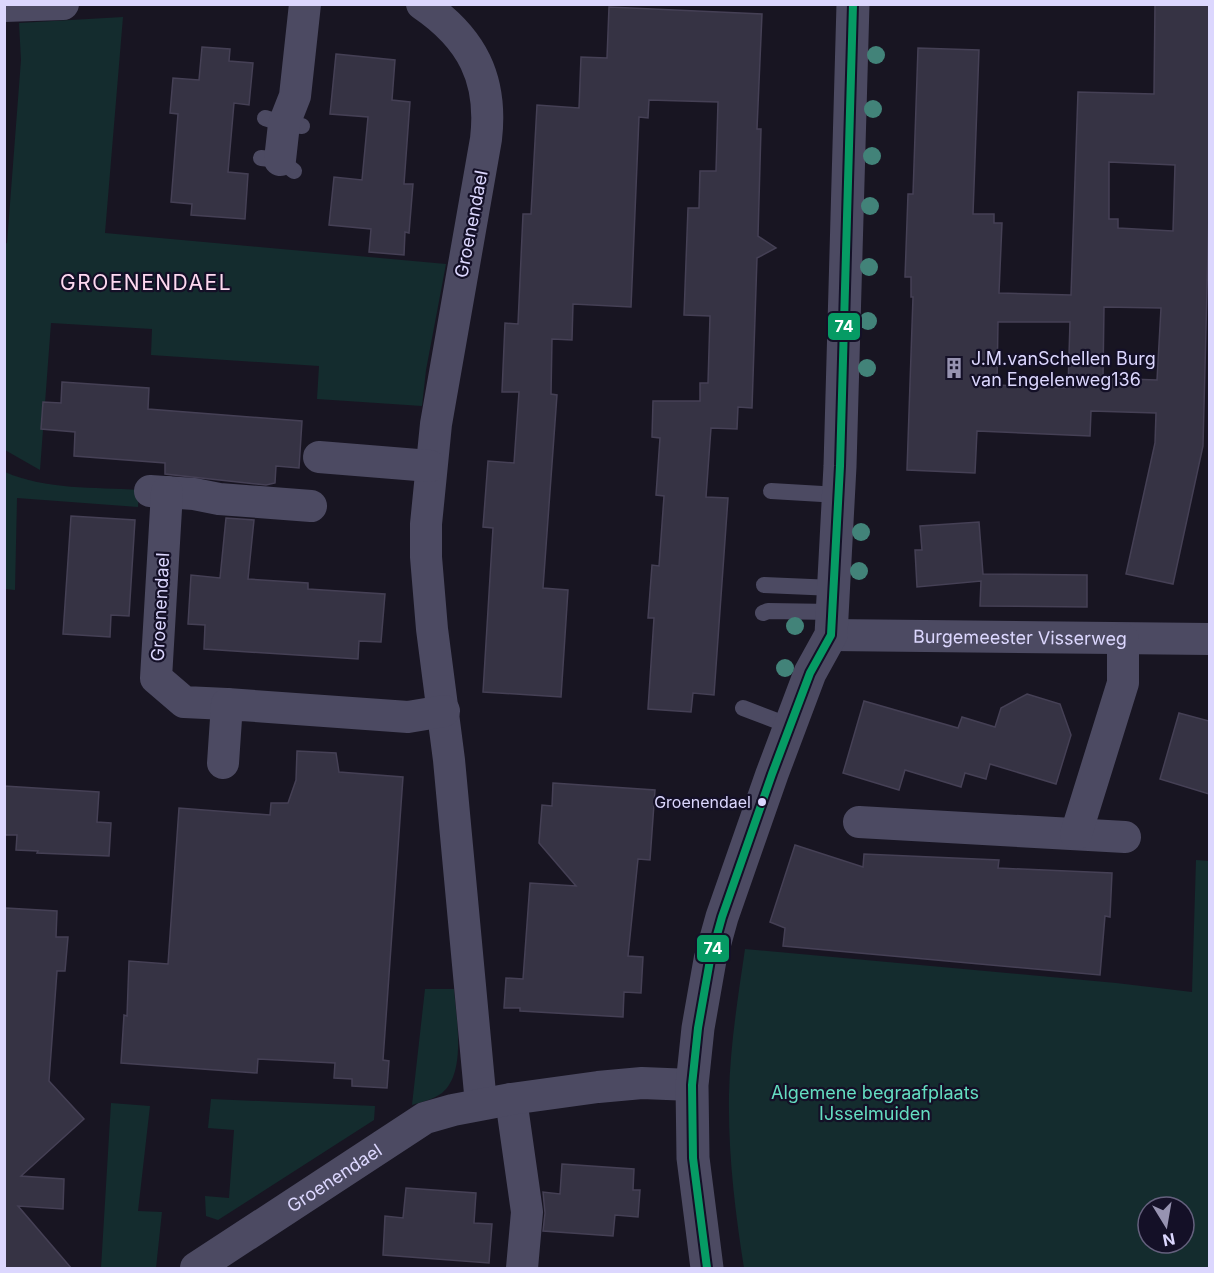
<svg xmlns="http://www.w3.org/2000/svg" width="1214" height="1273" viewBox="0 0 1214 1273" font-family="Inter,sans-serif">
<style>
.green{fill:#142c2e;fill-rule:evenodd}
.building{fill:#363344;stroke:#454055;stroke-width:1.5;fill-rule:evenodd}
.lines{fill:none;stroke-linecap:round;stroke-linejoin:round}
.service{stroke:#4c4a62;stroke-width:16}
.minor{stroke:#4c4a62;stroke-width:32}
.tertiary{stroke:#4c4a62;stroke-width:33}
.bus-1-casing{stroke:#141027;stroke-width:12}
.bus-1{stroke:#069b64;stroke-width:8}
.tree{fill:#428379}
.bus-dot{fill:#dcd7fe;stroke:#141027;stroke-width:2}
.labels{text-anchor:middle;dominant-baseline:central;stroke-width:4.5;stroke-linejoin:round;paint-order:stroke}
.bus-label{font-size:16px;fill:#dcd7fe;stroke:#141027;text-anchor:end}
.street-label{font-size:18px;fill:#dcd7fe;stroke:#141027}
.poi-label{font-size:18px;fill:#dcd7fe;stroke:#141027;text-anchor:start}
.park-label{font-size:18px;fill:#64ddc1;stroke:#141027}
.quarter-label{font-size:21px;letter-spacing:1.5px;fill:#fed9f0;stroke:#141027}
.line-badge{stroke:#141027;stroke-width:2}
.badge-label{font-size:16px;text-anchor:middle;font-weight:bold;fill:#fff}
</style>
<rect width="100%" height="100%" fill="#181522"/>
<g class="green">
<polygon points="123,17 105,233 446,264 426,370 422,406 317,399 319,366 151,355 152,329 51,323 40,470 5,450 4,244 7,243 21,60 19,23"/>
<path d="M5,472C46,490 94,487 139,490L138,507L17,498L15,590L5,589Z"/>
<path d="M1196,860L1210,861L1209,1268H744C735,1211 728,1153 729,1095C730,1046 738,997 745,949L1116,983L1192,992ZM1148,1207H1184V1243H1148Z"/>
<path d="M425,989H454C456,1017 467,1073 442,1093C434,1099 422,1102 412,1105Z"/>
<polygon points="211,1099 375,1106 374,1120 218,1220 206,1216 205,1196 229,1198 234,1130 208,1128"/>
<polygon points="111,1103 150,1106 138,1211 162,1212 156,1268 101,1268"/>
</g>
<g class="building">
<path d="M1155,4H1209V212L1203,446L1173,584L1126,574L1155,443L1156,413L1091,411L1090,436L977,431L975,473L907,470L913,297H911V277H905L908,194H913L918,48L979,50L973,214H994V223H1002L999,293L1071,295L1078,92L1154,94ZM1109,162L1175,165L1173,231L1118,228V219H1109ZM1104,307L1161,308L1157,380L1103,378ZM998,322H1070L1068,388L997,385Z"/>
<polygon points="609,7 762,14 757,129 761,129 758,236 776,248 757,258 752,408 738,407 737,429 711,428 706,497 728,498 714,695 693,693 691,712 648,709 654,618 648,618 652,565 659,566 664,496 656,495 660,438 652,437 653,401 700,401 700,383 708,383 710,316 684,315 688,208 699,208 700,171 716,171 718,102 649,100 648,118 639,117 631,307 573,304 572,340 552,339 551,394 557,395 543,588 568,590 561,697 483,692 493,528 483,527 488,461 514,463 519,392 502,392 505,323 518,324 523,214 531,214 537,105 579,108 581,57 607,58"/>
<polygon points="202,47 230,49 229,61 253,63 249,105 234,103 228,172 248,174 245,219 191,215 192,204 171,202 178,114 170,113 173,78 199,80"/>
<polygon points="336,54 395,60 392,100 410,102 404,184 413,184 409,233 405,232 404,255 369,252 371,229 329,225 334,177 362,180 368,117 330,114"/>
<polygon points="62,382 149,388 148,409 302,421 299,468 276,466 275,483 266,485 165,474 165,463 74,456 75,432 41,429 43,402 61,403"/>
<polygon points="71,516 135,520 129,616 111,615 110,637 63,634"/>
<polygon points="226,518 254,520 248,579 308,583 308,589 385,594 381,642 359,641 358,659 204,649 205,625 188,624 191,575 220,578"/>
<polygon points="979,522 983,574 1087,575 1087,607 980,606 981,581 917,587 915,550 922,550 920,526"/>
<polygon points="1027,694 1060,704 1071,735 1056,784 990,764 986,779 965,773 961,787 905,770 899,790 843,773 864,701 958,728 962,717 995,727 1001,708"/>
<polygon points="1179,713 1209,721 1209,794 1160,779"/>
<polygon points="297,751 336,753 339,772 403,777 383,1060 389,1061 387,1088 352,1086 352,1079 334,1078 335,1063 258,1059 257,1073 121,1063 124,1015 127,1016 129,961 168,964 179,808 270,815 271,803 288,803 296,780"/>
<polygon points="553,783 655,790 650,860 638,859 628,956 643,957 641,993 624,992 623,1017 520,1011 520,1008 504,1008 506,978 523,979 530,883 576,886 539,843 542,805 552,806"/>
<polygon points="4,786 99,792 97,822 111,823 109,856 37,853 38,851 16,850 17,835 4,835"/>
<polygon points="795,845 863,867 864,854 999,860 998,868 1112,873 1110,917 1105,916 1100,975 783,946 785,928 770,922"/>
<polygon points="6,908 57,911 56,937 68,937 65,971 57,971 49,1081 84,1119 21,1176 64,1179 63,1209 18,1206 72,1269 4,1269 4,917"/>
<polygon points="562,1164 634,1169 633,1190 640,1190 638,1217 615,1215 613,1236 543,1231 545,1213 543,1192 560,1194"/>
<polygon points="406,1188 476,1193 474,1223 492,1224 489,1263 383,1255 385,1216 403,1218"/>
</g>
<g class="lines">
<g class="service">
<polyline points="265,118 284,124 302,126"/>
<polyline points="261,158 280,160 294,171"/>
<polyline points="771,491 839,495"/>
<polyline points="764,585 834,588"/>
<polyline points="763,613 768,611 833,612"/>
<polyline points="743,708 790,726"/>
</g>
<g class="minor">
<path d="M422,4C472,38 493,79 486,139L436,424L426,524V557L432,629L449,760L481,1104"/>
<polyline points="4,6 63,4"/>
<polyline points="280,160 284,124 295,96 305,4"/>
<polyline points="319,457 430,466"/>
<polyline points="150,491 194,494 219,499 311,506"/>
<polyline points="167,492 156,678 184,702 227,704"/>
<path id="s1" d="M831,635L1210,639"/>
<polyline points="223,763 227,704 408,717 444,711"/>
<polyline points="859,822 1125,837"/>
<polyline points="1076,834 1123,683 1123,639"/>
<polyline points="511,1099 527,1212 522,1268"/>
<path id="s2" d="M196,1268L425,1118L453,1110L511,1099L598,1087L642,1083L692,1085"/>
</g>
<polyline class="tertiary" points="707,1268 693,1158 692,1085 698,1028 710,960 722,917 772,774 810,673 831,635 840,466 853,4"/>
<defs>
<polyline id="bus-1" points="707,1268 693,1158 692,1085 698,1028 710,960 722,917 772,774 810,673 831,635 840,466 853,4"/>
</defs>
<use href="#bus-1" class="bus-1-casing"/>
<use href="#bus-1" class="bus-1"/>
</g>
<g class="tree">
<circle cx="876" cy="55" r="9"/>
<circle cx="873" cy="109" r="9"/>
<circle cx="872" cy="156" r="9"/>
<circle cx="870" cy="206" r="9"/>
<circle cx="869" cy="267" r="9"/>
<circle cx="868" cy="321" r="9"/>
<circle cx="867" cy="368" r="9"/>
<circle cx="861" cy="532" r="9"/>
<circle cx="859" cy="571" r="9"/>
<circle cx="795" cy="626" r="9"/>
<circle cx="785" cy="668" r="9"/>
</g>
<defs>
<symbol id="building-bare" viewBox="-9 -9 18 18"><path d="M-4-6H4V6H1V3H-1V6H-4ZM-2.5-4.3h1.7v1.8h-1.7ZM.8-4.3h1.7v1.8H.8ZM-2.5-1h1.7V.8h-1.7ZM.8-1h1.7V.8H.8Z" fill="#9793b1" stroke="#141027" stroke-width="2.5" paint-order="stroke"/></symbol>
</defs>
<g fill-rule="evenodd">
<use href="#building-bare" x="939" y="353" width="30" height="30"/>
</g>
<circle class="bus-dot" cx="762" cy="802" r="5"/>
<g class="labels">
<g class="bus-label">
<text x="751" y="802">Groenendael</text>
</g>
<g class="street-label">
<text transform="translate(471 224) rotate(-79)">Groenendael</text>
<text transform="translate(160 607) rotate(-87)">Groenendael</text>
<text stroke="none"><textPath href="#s1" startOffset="189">Burgemeester Visserweg</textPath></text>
<text stroke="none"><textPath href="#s2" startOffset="165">Groenendael</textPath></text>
</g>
<g class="poi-label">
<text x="971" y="358">J.M.vanSchellen Burg<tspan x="971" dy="21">van Engelenweg136</tspan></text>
</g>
<g class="park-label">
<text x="875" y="1092">Algemene begraafplaats<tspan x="875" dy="21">IJsselmuiden</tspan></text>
</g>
<g class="quarter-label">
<text x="146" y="282">GROENENDAEL</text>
</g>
</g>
<g class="line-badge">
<rect x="827" y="312" width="34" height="29" rx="6" fill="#069b64"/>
<rect x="696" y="934" width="34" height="29" rx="6" fill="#069b64"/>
</g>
<g class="badge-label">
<text x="844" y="332">74</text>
<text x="713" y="954">74</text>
</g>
<rect width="1214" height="1273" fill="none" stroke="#dcd7fe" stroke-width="12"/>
<g transform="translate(1166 1225) rotate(169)"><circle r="28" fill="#141027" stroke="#64607d" stroke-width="1.5"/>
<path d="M0-4.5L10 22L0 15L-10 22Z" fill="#9793b1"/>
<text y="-9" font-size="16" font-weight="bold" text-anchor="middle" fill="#dcd7fe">N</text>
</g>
</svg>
